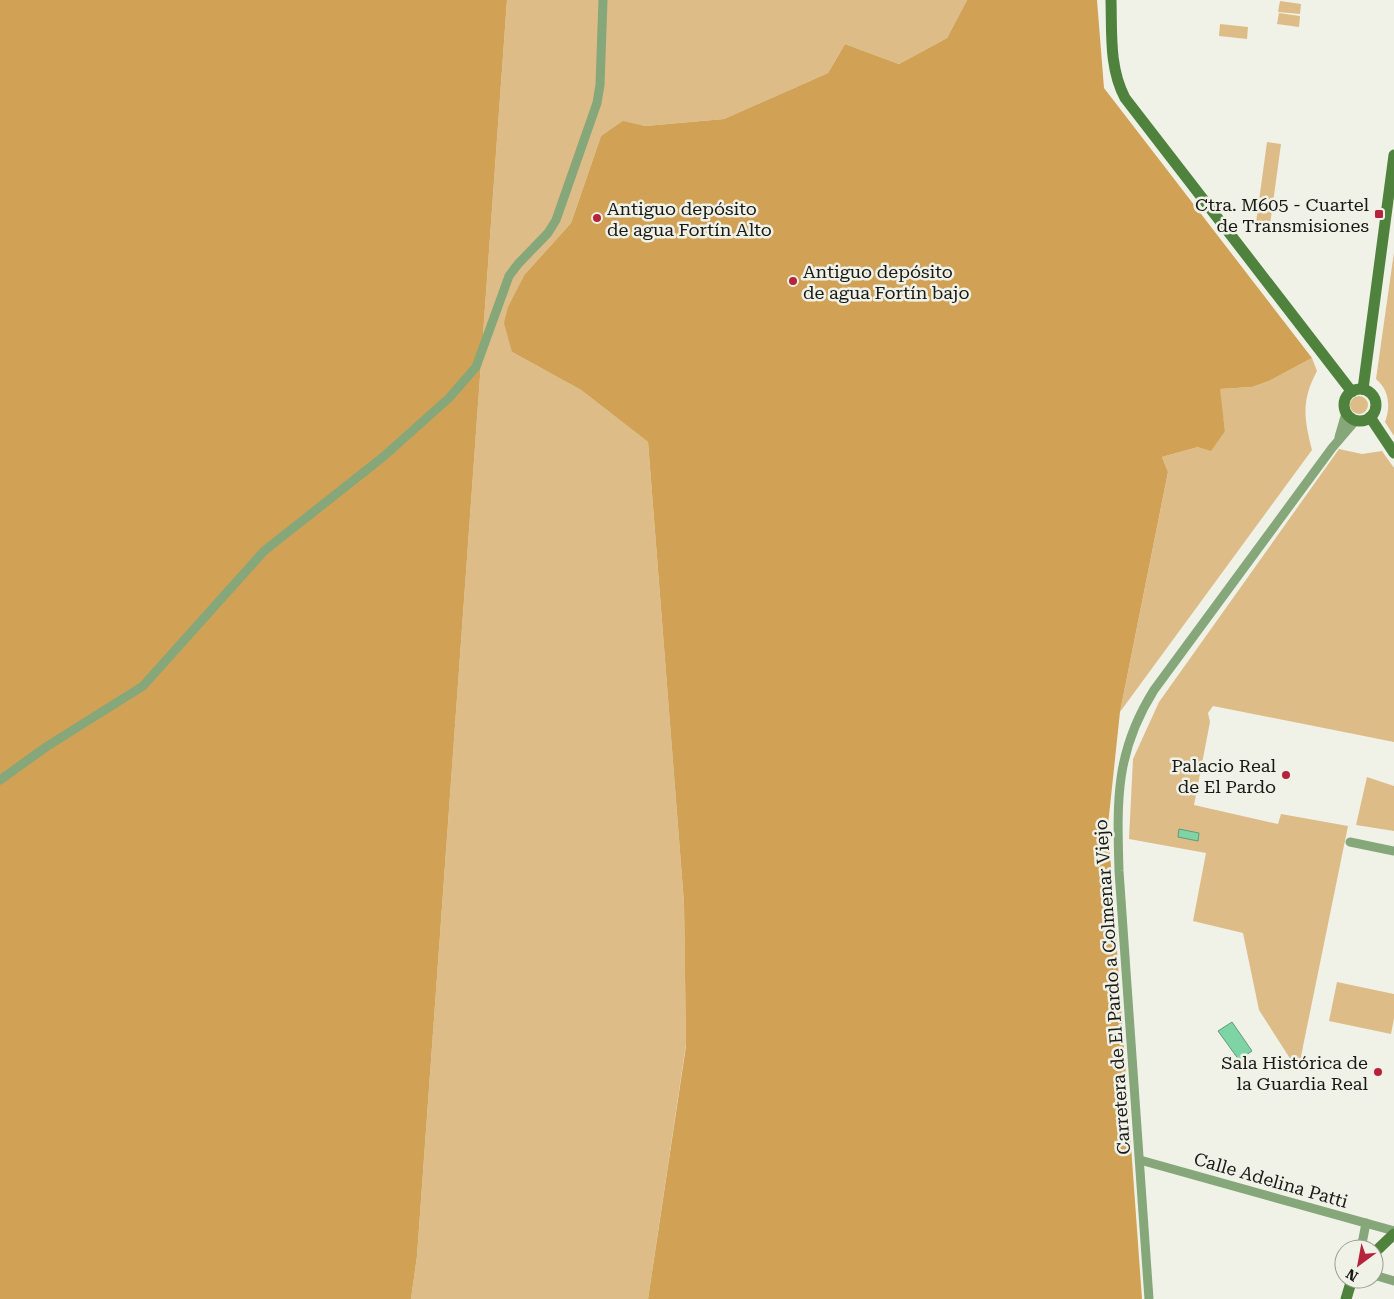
<svg xmlns="http://www.w3.org/2000/svg" width="1394" height="1299" viewBox="0 0 1394 1299" font-family="'Roboto Serif',serif">
<style>
.green{fill:#ddbc88}
.forest{fill:#d1a256}
.water{fill:#7ed4a4;stroke:#609c79}
.lines{fill:none;stroke-linecap:round;stroke-linejoin:round}
.street{stroke:#85a77a;stroke-width:9}
.secondary{stroke:#4f833d;stroke-width:11}
.poi-dot{fill:#b5233c;stroke:#f0f2e8;stroke-width:2}
.labels{text-anchor:middle;dominant-baseline:central;stroke-width:5;stroke-linejoin:round;paint-order:stroke}
.poi-label{font-size:18px;fill:#191916;stroke:#f0f2e8;text-anchor:end}
.street-label{font-size:18px;fill:#191916;stroke:#f0f2e8}
</style>
<rect width="100%" height="100%" fill="#f0f2e8"/>
<g class="green">
<polygon points="507,0 967,0 947,38 899,64 845,44 828,73 724,119 645,126 623,122 601,136 571,223 525,274 512,352 581,390 648,442 684,903 686,1044 648,1299 411,1299 417,1256"/>
<polygon points="1280,1 1301,4 1300,14 1278,12"/>
<polygon points="1279,13 1300,16 1299,27 1277,24"/>
<polygon points="1220,24 1248,27 1247,39 1219,36"/>
<polygon points="1267,142 1281,144 1269,232 1255,230"/>
<path d="M1394,252V436L1385,422C1391,406 1389,390 1376,379Z"/>
<path d="M1312,358L1317,371C1301,401 1304,418 1312,450L1120,712L1168,472L1162,457L1198,447L1225,431L1219,389L1252,387L1269,381Z"/>
<circle cx="1359" cy="405" r="9"/>
<polygon points="1339,449 1362,454 1382,451 1394,468 1394,742 1213,706 1208,713 1210,722 1194,805 1278,824 1281,814 1348,826 1298,1071 1259,1010 1243,933 1193,921 1206,853 1129,839 1133,759 1159,702"/>
<polygon points="1367,777 1394,786 1394,831 1356,825"/>
<polygon points="1337,982 1394,994 1394,1018 1391,1034 1329,1021"/>
</g>
<g class="forest">
<polygon points="0,0 507,0 417,1256 411,1299 0,1299"/>
<polygon points="967,0 1097,0 1104,88 1312,358 1269,381 1252,387 1220,389 1225,431 1211,451 1198,447 1162,457 1168,472 1120,712 1108,825 1142,1299 648,1299 686,1046 684,903 648,442 581,390 512,352 504,323 508,307 525,274 571,223 601,136 623,121 645,126 724,119 828,73 845,44 899,64 947,38"/>
</g>
<g class="water">
<polygon points="1179,829 1199,833 1198,841 1178,837"/>
<polygon points="1232,1022 1252,1051 1239,1060 1218,1031"/>
</g>
<g class="lines">
<g class="street">
<polyline points="1339,437 1346,413"/>
<polyline points="0,780 46,747 143,686 264,551 383,457 449,398 476,367 509,276 518,264 548,233 556,220 597,103 600,85 603,0"/>
<polyline points="1350,842 1394,851"/>
<polyline points="1140,1160 1394,1231"/>
<polyline points="1361,1249 1366,1223"/>
<polyline points="1374,1275 1394,1281"/>
<path d="M1149,1299L1119,871C1117,800 1115,752 1154,690L1332,448L1356,420"/>
</g>
<g class="secondary">
<path d="M1111,0C1112,33 1109,68 1125,98L1352,392"/>
<polyline points="1363,389 1394,155"/>
<circle cx="1360" cy="405" r="16"/>
<polyline points="1370,417 1394,453"/>
<polyline points="1374,1253 1394,1234"/>
<polyline points="1346,1299 1352,1279"/>
</g>
</g>
<g class="poi-dot">
<rect x="1374" y="209" width="10" height="10" rx="2.5"/>
<circle cx="597" cy="218" r="5"/>
<circle cx="793" cy="281" r="5"/>
<circle cx="1286" cy="775" r="5"/>
<circle cx="1378" cy="1072" r="5"/>
</g>
<g class="labels">
<g class="poi-label">
<text x="1369" y="204">Ctra. M605 - Cuartel<tspan x="1369" dy="21">de Transmisiones</tspan></text>
<text x="607" y="208" text-anchor="start">Antiguo depósito<tspan x="607" dy="21">de agua Fortín Alto</tspan></text>
<text x="803" y="271" text-anchor="start">Antiguo depósito<tspan x="803" dy="21">de agua Fortín bajo</tspan></text>
<text x="1276" y="765">Palacio Real<tspan x="1276" dy="21">de El Pardo</tspan></text>
<text x="1368" y="1062">Sala Histórica de<tspan x="1368" dy="21">la Guardia Real</tspan></text>
</g>
<g class="street-label">
<text transform="translate(1112 987) rotate(-94)">Carretera de El Pardo a Colmenar Viejo</text>
<text transform="translate(1271 1180) rotate(16)">Calle Adelina Patti</text>
</g>
</g>
<g transform="translate(1359 1264) rotate(212)"><circle r="24" fill="#f0f2e8" stroke="#9a9b94"/>
<path d="M0-4L9 19L0 12L-9 19Z" fill="#b5233c"/>
<text y="-8" font-size="14" font-weight="bold" text-anchor="middle" fill="#191916">N</text>
</g>
</svg>
